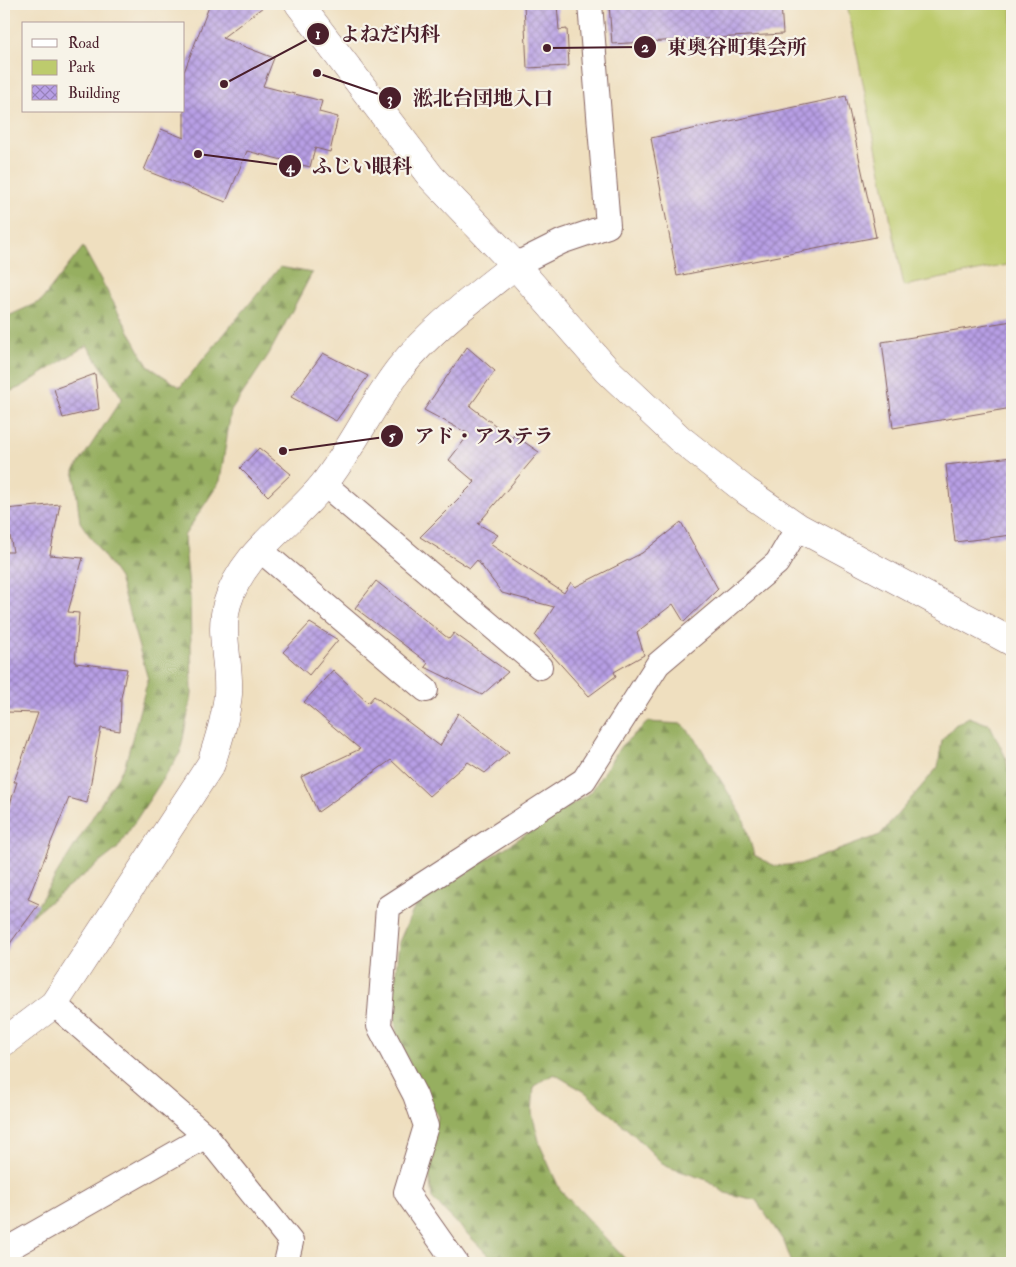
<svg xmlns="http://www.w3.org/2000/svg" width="1016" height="1267" viewBox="0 0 1016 1267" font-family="'IM FELL Double Pica','Noto Serif JP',serif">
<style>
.forest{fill:url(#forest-firs);stroke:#706746}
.green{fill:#bdcb6d;stroke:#84754c}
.building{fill:url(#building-cross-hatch)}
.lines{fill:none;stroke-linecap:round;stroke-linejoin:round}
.minor-casing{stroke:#84625f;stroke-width:26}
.tertiary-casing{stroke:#84625f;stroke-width:29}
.minor{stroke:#fff;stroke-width:24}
.tertiary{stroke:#fff;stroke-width:28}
.leader{fill:none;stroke:#4a1f2b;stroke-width:2}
.callout-dot{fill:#4a1f2b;stroke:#f7f3e8;stroke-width:2}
.mark-label{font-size:15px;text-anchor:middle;font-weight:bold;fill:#fff}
.callout-label{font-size:20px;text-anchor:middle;font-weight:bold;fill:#4a1f2b;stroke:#f7f3e8;stroke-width:4.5;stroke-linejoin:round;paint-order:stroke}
</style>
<defs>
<pattern id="forest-firs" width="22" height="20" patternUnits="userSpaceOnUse" patternTransform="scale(1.25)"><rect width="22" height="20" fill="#96af60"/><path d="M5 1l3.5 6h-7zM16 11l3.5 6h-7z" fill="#7c8e4f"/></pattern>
<pattern id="building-cross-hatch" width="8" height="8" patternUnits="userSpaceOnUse" patternTransform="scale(1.25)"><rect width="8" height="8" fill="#b79fe5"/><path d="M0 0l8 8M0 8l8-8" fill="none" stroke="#9781ba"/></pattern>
</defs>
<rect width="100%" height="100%" fill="#f7f3e8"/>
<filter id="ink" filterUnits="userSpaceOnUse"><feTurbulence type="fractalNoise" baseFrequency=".02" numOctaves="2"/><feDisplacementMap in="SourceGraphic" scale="10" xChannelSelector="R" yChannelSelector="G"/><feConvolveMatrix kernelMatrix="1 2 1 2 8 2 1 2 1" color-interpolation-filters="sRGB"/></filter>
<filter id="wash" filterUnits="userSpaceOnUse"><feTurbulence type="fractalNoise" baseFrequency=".0096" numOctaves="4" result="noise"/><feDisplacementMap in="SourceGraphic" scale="20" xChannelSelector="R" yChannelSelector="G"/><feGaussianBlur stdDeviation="1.12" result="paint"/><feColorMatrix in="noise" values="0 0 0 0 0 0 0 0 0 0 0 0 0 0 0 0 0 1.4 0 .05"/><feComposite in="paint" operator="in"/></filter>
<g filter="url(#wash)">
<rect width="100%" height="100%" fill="#efdfbf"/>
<g class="forest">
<polygon points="83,247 148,366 180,387 280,267 312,273 269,354 231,411 220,481 184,536 190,597 192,694 180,753 117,849 30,917 125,765 148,679 119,578 80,522 74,471 122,398 87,345 21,387 4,394 4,318 41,301"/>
<polygon points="969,717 990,725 1006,758 1012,789 1012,1263 792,1263 784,1242 756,1200 725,1193 707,1180 665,1166 635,1136 585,1092 554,1074 534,1086 532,1113 540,1145 560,1190 629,1263 496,1263 432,1198 427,1158 438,1117 397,1039 393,998 399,942 415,906 591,792 621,746 648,722 682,724 695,738 743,817 754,855 775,866 800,864 880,835 938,767 942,740 955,725"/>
</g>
<polygon class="green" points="847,4 1012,4 1012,264 904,286"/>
<g id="blocks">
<g class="building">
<polygon points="210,4 267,4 222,38 274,58 263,86 322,101 319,112 338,117 330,152 315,148 310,167 247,151 226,202 144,170 161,129 184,138 184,72"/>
<polygon points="524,4 557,4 559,30 567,29 569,66 527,68"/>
<polygon points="609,4 781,4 783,34 612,44"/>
<polygon points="846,96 876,237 677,276 651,138"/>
<polygon points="1012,321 1012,408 893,428 882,342"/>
<polygon points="467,347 495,371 470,406 512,438 514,435 539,452 478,524 498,535 490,544 564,593 571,582 575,587 642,553 681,522 718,589 684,622 673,604 637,632 644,655 614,672 616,676 589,696 535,636 554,607 502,593 477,560 470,568 420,537 475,482 449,460 469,434 424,410"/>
<polygon points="323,353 368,376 336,421 291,397"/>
<polygon points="95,374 99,409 63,418 54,389"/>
<polygon points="259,448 291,474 268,496 240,468"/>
<polygon points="1012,457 1012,535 955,542 946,465"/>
<polygon points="60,504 50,555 83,558 68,612 79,613 75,663 127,669 121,698 120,731 101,728 87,803 69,798 28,899 39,904 11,942 5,957 4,823 17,782 14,782 38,713 7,712 4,552 13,552 5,509"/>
<polygon points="376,581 449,639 454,633 508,672 482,695 425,667 428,663 355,608"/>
<polygon points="310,623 338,640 309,675 283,652"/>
<polygon points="333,670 368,703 374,696 440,746 458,713 509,752 485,773 468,762 429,796 391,760 318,812 301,777 360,749 304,702"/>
</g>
</g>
</g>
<g filter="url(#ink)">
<use href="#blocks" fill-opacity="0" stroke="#84625f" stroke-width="1"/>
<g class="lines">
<defs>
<g id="minor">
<polyline points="515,265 561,242 608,226 590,4"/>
<polyline points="324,484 540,667"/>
<polyline points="259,549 426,690"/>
<polyline points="54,1004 206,1136 291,1242 286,1263"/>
<polyline points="4,1251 206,1136"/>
<polyline points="456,1263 406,1192 426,1126 415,1095 379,1026 388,907 584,780 658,664 777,563 798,527"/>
</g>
<g id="tertiary">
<polyline points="299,4 431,177 515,265 607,370 679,438 746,491 798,527 1012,642"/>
<path d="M4,1042L54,1004L211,764C218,741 226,718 228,694C230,664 219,634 227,604C242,552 291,525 323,485C352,449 371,405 400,368C432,328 475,297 515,265"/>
</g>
</defs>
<use href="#minor" class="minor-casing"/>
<use href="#tertiary" class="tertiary-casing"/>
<use href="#minor" class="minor"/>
<use href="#tertiary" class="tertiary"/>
</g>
</g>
<path class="leader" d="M224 84L318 34M547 48L645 47M317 73L390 98M198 154L290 166M283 451L392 436"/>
<g class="callout-dot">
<circle cx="224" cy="84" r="5"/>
<circle cx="547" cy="48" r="5"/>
<circle cx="317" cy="73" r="5"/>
<circle cx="198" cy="154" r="5"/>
<circle cx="283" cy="451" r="5"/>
<circle cx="318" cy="34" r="12"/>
<circle cx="645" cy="47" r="12"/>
<circle cx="390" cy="98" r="12"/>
<circle cx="290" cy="166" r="12"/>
<circle cx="392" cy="436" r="12"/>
</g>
<g class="mark-label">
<text x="318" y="39">1</text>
<text x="645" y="52">2</text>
<text x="390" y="104">3</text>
<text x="290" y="172">4</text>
<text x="392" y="441">5</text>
</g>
<g class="callout-label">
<text x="390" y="41">よねだ内科</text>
<text x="737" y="54">東奥谷町集会所</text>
<text x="483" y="105">淞北台団地入口</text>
<text x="362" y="173">ふじい眼科</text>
<text x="484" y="443">アド・アステラ</text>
</g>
<rect width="1016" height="1267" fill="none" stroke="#f7f3e8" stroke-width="20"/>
<rect x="22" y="22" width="162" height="90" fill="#f7f3e8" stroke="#b29e9c"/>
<rect x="32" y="39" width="25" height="8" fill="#ffffff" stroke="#b29e9c"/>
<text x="68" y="48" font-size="15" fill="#4a1f2b">Road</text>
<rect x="32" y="60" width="25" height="15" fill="#bdcb6d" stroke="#b29e9c"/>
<text x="68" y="72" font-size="15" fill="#4a1f2b">Park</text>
<rect x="32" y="85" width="25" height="15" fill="url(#building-cross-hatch)" stroke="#b29e9c"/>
<text x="68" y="98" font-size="15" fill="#4a1f2b">Building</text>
</svg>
